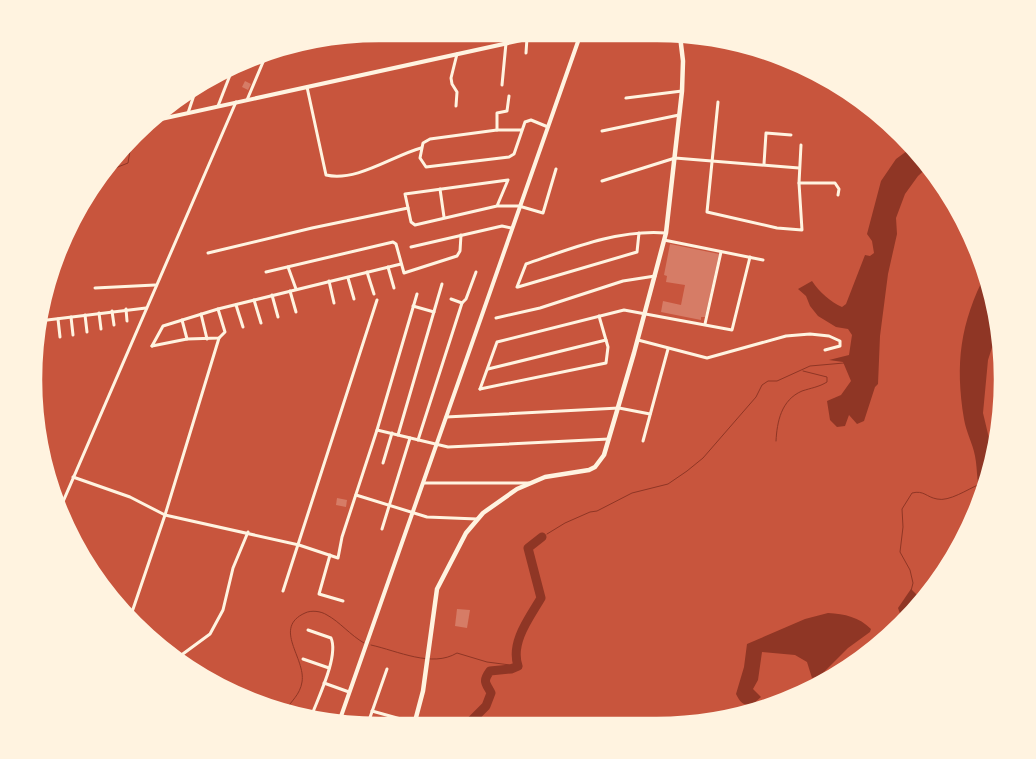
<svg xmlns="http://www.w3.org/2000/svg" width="1036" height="759" viewBox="0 0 1036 759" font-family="Manrope,sans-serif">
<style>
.water{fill:#8f3625}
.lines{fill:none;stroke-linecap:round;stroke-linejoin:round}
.stream{stroke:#8f3625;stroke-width:1}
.river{stroke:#8f3625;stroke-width:9}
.building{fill:#d67c66}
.minor{stroke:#fff3e0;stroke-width:3}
.tertiary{stroke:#fff3e0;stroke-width:4}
.primary{stroke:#fff3e0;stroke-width:4.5}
.rim{fill:none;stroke:#fff3e0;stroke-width:2.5}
</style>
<rect width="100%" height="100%" fill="#c8553d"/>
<g class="water">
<path d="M911,148L929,166L918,176L905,194L896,218L897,234L888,274L880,336L878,384L875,387L864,421L857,424L849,415L845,426L837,427L830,420L827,401L841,395L851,381L843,362L829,360L849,355L852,335L848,329L836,327L818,316L810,306L806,296L798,289L812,281C819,292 831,302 842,307L846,304L865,255L870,256L874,253L872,241L867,234L881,181L896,159Z"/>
<path d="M986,273L992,289L998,329L988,360L983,413L993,455L982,498C976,484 978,471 975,456C973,444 966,432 964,419C955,363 960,324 986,273Z"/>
<polygon points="911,589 923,601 903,622 898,608"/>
<path d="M828,613C845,614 859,617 871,629L870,632L848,648L820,676L812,678L807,662L795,655L762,652L758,680L753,689L761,697L752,705C742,705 740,702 736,694L744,667L747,644L805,619Z"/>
</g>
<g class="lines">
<g class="stream">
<polyline points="169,110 171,105"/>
<polyline points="105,172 128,163 132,139"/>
<path d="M776,441C777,422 781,400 802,391C811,388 819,387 827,382V377L803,371"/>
<polyline points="547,534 565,523 590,512 597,511 632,493 668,484 687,471 703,458 756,397 762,385 768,381 777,381 810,366 844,363"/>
<path d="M911,591L913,583L910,570L900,552L903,527L902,509L912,493C924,490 926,497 937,499C949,502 968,489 978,485"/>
<path d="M371,645C398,651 432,668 457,653L487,662L518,666"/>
<path d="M285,711C291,701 300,695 302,682C306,658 272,628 305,613C311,610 321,611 327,615C340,622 350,635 364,643"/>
</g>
<path class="river" d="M470,725L472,720L486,706L491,693C486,683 482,682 490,671L511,669L518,666C510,642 530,617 541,598L528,548L542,537"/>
</g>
<g class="building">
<polygon points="660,33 674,35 674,37 661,38"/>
<polygon points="245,81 251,84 248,90 242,87"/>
<polygon points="670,244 719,254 705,317 701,317 701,320 661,312 663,301 681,305 685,285 666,282 667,276 664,275"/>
<polygon points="337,498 347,500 346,507 336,505"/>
<polygon points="457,609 470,610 467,628 455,626"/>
</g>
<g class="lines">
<g class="minor">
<polyline points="526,53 527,38"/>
<polyline points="502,85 506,43"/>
<path d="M307,87L326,175C357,182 392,156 421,148"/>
<polyline points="626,98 682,91"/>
<polyline points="247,100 266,55"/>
<polyline points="718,102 707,212 777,228 802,230 799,183 801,145"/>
<polyline points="218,106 232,70"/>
<polyline points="456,106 457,92 452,84 451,78 457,54"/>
<polyline points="188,113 197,86"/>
<polyline points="497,130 497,113 507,111 509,96"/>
<polyline points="521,130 497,130 430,139 423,143 420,158 426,167 509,157 514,154 525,122 531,120 548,127"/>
<polyline points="602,131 679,115"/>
<polyline points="764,164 766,133 791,135"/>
<polyline points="602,181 675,158 799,168"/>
<polyline points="799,183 835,183 839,189 838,195"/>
<polyline points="440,189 444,217"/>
<polyline points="497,206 508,180 405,194 411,222 415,225 497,206 519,206 543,213 556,169"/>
<polyline points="664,240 763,260"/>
<polyline points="411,247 502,226 511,228"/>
<polyline points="208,253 312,228 408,208"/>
<polyline points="288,267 296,289"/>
<polyline points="388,267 394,288"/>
<polyline points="266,272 393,242 396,244 404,273 457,256 460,251 461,235"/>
<polyline points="367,272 374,294"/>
<polyline points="348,278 354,299"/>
<polyline points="329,281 334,303"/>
<path d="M517,287L526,264C570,249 618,229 666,233"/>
<polyline points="518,287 637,252 639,233"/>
<polyline points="95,288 155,285"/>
<polyline points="290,291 296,312"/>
<polyline points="272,295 278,317"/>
<polyline points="451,299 462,303"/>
<polyline points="254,300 261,323"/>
<polyline points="236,305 243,327"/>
<polyline points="413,306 434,312"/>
<polyline points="126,309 127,321"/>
<polyline points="112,311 114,325"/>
<polyline points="99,313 101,329"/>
<polyline points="201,314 207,339"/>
<polyline points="85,315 87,332"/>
<polyline points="71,317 73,335"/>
<polyline points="496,318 540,308 623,281 655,276"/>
<polyline points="58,319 60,337"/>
<polyline points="182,320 187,339"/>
<polyline points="39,321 146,308"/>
<polyline points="705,324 721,252"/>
<polyline points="638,340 707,358 786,336 810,334 829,336 840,341 840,346 825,350"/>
<polyline points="152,346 163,326 218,309 401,264"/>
<polyline points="152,346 187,339 219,338 225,332 218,309"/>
<polyline points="488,369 606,340"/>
<polyline points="480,389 497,342 624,310 732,330 750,257"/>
<polyline points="480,389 606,363 608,347 599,316"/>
<polyline points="446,417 619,408 650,414"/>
<polyline points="377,430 448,447 609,439"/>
<polyline points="398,435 442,284"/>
<polyline points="418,440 462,303 466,299 476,272"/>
<polyline points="643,441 668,349"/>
<polyline points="383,463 392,433"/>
<polyline points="73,477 130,497 165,515 299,545 338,558 342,537 377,430 417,294"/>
<polyline points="424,483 529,483"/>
<polyline points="356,495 427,517 477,519"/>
<polyline points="59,511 236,102"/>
<polyline points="382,529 410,438"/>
<polyline points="330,555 319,594 343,601"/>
<polyline points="283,591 377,300"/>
<polyline points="130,618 165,515 219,338"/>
<path d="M308,630L331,638C339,656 318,698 311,717"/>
<polyline points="176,659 210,634 223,610 233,568 248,532"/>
<polyline points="303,659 329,668"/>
<polyline points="324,683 349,692"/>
<polyline points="372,711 415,723"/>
<polyline points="367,726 387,669"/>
</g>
<g class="tertiary">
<polyline points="152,121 554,33"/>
<polyline points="339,722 581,33"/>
</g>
<polyline class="primary" points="414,725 423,691 437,589 466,533 483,513 517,489 545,477 589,470 595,467 604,455 634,353 666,233 682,91 683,61 680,36"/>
</g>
<path d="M0 0H1036V759H0ZM379 41H657A338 338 0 0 1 995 379V380A338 338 0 0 1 657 718H379A338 338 0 0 1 41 380V379A338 338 0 0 1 379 41Z" fill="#fff3e0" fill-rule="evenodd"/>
<path class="rim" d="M379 41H657A338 338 0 0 1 995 379V380A338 338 0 0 1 657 718H379A338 338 0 0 1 41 380V379A338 338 0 0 1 379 41Z"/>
</svg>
